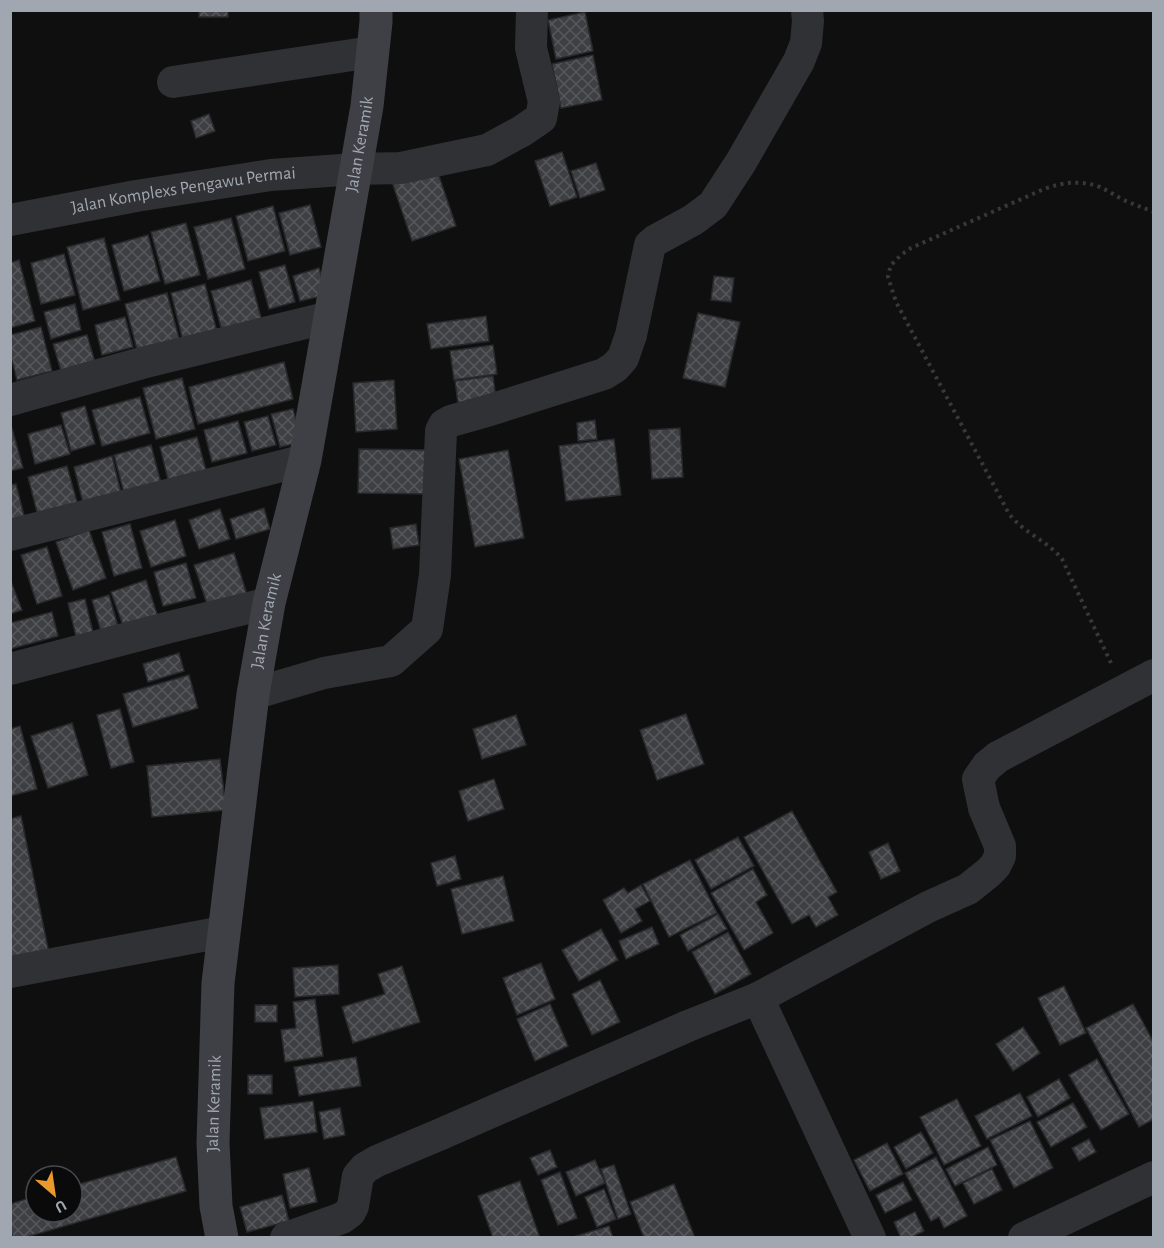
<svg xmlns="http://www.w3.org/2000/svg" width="1164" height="1248" viewBox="0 0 1164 1248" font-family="'Alegreya Sans',sans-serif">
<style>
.building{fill:url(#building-cross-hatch);stroke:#29292c;stroke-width:1.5}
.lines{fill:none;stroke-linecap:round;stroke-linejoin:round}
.path{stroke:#36383c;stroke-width:4;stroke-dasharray:3 4.5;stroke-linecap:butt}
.street{stroke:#303135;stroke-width:32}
.secondary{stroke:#3e4045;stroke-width:33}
.labels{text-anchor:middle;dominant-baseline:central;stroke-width:4.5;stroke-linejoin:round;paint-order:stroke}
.street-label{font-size:18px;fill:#a0a7b1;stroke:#0a0a0b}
</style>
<defs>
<pattern id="building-cross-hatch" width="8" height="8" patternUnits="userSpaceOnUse" patternTransform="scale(1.5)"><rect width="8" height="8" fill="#3e3f43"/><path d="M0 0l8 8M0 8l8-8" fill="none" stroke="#57585c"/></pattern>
</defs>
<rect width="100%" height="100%" fill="#0f0f10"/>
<g class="building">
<rect x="199" y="10" width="29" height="7"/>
<polygon points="585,12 593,51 556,59 548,20"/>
<polygon points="593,55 602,100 561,108 552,64"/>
<polygon points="209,114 215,131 196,138 191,121"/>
<polygon points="562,152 577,197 550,206 535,161"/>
<polygon points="596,163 605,190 580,198 571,171"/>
<polygon points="436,167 456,226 412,241 392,182"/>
<polygon points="310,205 321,247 290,255 279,213"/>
<polygon points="273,206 285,251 248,261 236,216"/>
<polygon points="231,218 245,269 208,279 194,227"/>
<polygon points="186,223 200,275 165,284 151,232"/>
<polygon points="148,235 160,281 124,291 112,245"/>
<polygon points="104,238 120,300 83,310 67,247"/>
<polygon points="64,254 75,295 41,304 31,263"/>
<polygon points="19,260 35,321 10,328 10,263"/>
<polygon points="285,265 295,302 269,309 259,272"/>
<polygon points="319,268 326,295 300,301 293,276"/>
<polygon points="714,276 734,278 731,302 711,300"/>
<polygon points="251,280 263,325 223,335 211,291"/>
<polygon points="205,284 218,336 184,345 171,293"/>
<polygon points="167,293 181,346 139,357 125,304"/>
<polygon points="75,304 81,330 51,339 44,312"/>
<polygon points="698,313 740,322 725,387 683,378"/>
<polygon points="486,316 489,341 431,349 427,324"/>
<polygon points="125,317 133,347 102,355 95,325"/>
<polygon points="41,327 52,371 17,380 10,353 10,335"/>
<polygon points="87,335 95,362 61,371 53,344"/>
<polygon points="493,345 497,374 454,380 450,351"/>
<polygon points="284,362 293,399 198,424 189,387"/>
<polygon points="493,376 497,406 459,411 455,381"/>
<polygon points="182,378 195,429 156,439 143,388"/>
<polygon points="394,380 397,429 356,432 353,383"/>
<polygon points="140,397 150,433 102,446 92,410"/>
<polygon points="85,406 95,444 71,451 61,413"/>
<polygon points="293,409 302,442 280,447 271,414"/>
<polygon points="268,416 276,445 252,451 244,422"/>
<polygon points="595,420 597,439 578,441 577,423"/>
<polygon points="238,421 247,453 212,462 204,430"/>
<polygon points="61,425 70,454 35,464 28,434"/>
<polygon points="10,428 12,428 23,468 10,471"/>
<polygon points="680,428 683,477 652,479 649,430"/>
<polygon points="197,437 207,474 169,484 160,447"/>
<polygon points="614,439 621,495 566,501 559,446"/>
<polygon points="151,445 161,483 124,493 114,455"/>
<polygon points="359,449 428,450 428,494 358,493"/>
<polygon points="508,450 524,538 475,547 459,459"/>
<polygon points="112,456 122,497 84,507 74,467"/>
<polygon points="67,466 79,509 39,520 28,477"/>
<polygon points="16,484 26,523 10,527 10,485"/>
<polygon points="264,508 270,529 236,539 230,519"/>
<polygon points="220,509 230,539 199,549 189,520"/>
<polygon points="175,520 186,556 151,567 140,531"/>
<polygon points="130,524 142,568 114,576 102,532"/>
<polygon points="416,524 419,545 393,549 390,528"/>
<polygon points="89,530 106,578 73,590 56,542"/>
<polygon points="47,547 62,596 37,604 21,555"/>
<polygon points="234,553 249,601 210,613 194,565"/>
<polygon points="186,563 196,598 163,606 154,572"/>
<polygon points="10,579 22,610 10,614"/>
<polygon points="146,580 158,617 124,628 111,592"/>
<polygon points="109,595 121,637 104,642 92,600"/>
<polygon points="85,599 96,645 79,649 68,603"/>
<polygon points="52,612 58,636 10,649 10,623"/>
<polygon points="179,653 184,671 148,682 143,664"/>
<polygon points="189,675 198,708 133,727 123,694"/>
<polygon points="120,709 134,762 111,768 97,715"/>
<polygon points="686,714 704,764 657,780 640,730"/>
<polygon points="516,715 526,745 482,759 473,729"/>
<polygon points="72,723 88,775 48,788 31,736"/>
<polygon points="20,726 37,789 10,796 10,729"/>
<polygon points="220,759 226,810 152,817 147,766"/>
<polygon points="494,779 504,809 468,821 459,791"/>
<polygon points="792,811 837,892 828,897 838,915 816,927 809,915 792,924 744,837"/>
<polygon points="21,816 50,958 10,966 10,819"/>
<polygon points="738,837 754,866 711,889 695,860"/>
<polygon points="888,843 900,871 881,879 869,852"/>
<polygon points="455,856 461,879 437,886 431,863"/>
<polygon points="690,860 717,913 669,937 643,884"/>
<polygon points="753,869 767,895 756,902 773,933 744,950 711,893"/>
<polygon points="503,876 514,921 462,934 451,889"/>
<polygon points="641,885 650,901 635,909 642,921 621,933 603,900 624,888 628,893"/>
<polygon points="718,914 727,929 688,951 680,935"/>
<polygon points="652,927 659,944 626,959 619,941"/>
<polygon points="601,929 618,960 579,981 562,950"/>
<polygon points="728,932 751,974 715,994 692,952"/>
<polygon points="541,963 555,999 517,1015 503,978"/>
<polygon points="338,965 339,994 295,997 293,968"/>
<polygon points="402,966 420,1022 353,1043 342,1007 385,994 378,974"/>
<polygon points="600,980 620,1022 592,1035 572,994"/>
<polygon points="1064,986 1086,1033 1060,1045 1038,998"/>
<polygon points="315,999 323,1056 285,1062 281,1030 296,1028 293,1002"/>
<polygon points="550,1004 568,1046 535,1061 517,1019"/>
<polygon points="1133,1004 1154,1043 1154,1119 1139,1127 1086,1028"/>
<rect x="255" y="1005" width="22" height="17"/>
<polygon points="1023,1027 1040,1053 1013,1071 996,1044"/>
<polygon points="356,1057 361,1086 299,1096 294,1067"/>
<polygon points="1097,1059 1129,1114 1101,1130 1069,1075"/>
<rect x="248" y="1075" width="24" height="19"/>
<polygon points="1059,1079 1070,1098 1038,1117 1027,1097"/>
<polygon points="1020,1093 1032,1116 987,1139 975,1116"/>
<polygon points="957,1099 981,1146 944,1165 920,1117"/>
<polygon points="313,1101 317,1132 265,1139 260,1108"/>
<polygon points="1073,1103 1087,1127 1051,1147 1037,1122"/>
<polygon points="340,1108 345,1135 324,1139 319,1112"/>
<polygon points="1030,1121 1053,1168 1014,1188 990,1140"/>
<polygon points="921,1132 933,1153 906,1169 894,1147"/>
<polygon points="1089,1139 1096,1152 1079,1161 1072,1148"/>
<polygon points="887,1143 903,1174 870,1191 854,1160"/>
<polygon points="988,1147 997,1165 955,1186 946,1169"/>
<polygon points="550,1150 557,1167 538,1175 530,1158"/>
<polygon points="176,1157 186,1191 23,1238 13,1238 10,1229 10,1204 36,1196 36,1212 72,1212 72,1186"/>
<polygon points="936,1157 967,1216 944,1228 939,1217 931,1221 905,1173"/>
<polygon points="595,1160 605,1183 576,1196 566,1172"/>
<polygon points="614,1165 631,1214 618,1219 601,1169"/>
<polygon points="309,1168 317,1202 290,1208 283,1174"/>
<polygon points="992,1169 1002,1190 974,1204 963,1183"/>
<polygon points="560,1172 577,1218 558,1225 541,1180"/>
<polygon points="520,1181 540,1238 493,1238 478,1196"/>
<polygon points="903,1182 912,1200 885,1213 876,1195"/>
<polygon points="674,1184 695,1238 644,1238 630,1202"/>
<polygon points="604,1189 616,1219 597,1227 585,1197"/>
<polygon points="282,1195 289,1221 247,1232 240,1207"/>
<polygon points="915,1212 924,1231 910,1238 901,1238 894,1222"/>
<polygon points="609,1226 613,1238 573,1238 573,1237"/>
</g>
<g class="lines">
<path class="path" d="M1111,663L1062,559C1047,540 1021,532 1008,512L896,302L888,277L889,272L891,265L901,255L911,248L1044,189C1063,182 1081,180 1100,187C1109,191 1117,197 1126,201C1135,205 1144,208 1154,212"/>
<g class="street">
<polyline points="173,82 372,52"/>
<path id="s1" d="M10,220L136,196L271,175L356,169L401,168L487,150L522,131L541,118L544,102L531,48L532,10"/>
<polyline points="10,400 142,363 330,317"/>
<polyline points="10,535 305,460"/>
<polyline points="10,669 170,627 269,603"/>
<polyline points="253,694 324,673 391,661 427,629 435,575 441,431 444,425 451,421 490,410 604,374 615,367 623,358 631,335 650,245 656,240 693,220 713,205 741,162 799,61 806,43 808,21 807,10"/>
<polyline points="10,972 223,932"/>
<polyline points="758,998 870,1238"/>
<polyline points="286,1238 342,1218 350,1212 353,1206 358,1176 365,1168 377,1161 441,1134 688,1026 758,998 928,907 968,889 988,873 995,866 1000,856 1000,846 984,808 978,779 987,766 998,757 1154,675"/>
<polyline points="1024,1238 1154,1177"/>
</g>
<path class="secondary" id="s2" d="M222,1238L216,1206L213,1143L218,983L253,694L269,603L305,460L367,106L376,22V10"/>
</g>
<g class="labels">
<g class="street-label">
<text stroke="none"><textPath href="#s2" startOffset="1107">Jalan Keramik</textPath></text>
<text stroke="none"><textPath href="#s1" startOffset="176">Jalan Komplexs Pengawu Permai</textPath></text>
<text stroke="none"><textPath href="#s2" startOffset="621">Jalan Keramik</textPath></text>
<text stroke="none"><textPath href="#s2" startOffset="135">Jalan Keramik</textPath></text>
</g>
</g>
<rect width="1164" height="1248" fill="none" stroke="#a0a7b1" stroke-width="24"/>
<g transform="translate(54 1194) rotate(151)"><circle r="28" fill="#0a0a0b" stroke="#46494d" stroke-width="1.5"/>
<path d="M0-4.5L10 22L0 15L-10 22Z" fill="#ea992d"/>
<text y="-9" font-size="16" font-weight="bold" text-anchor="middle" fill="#a0a7b1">U</text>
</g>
</svg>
